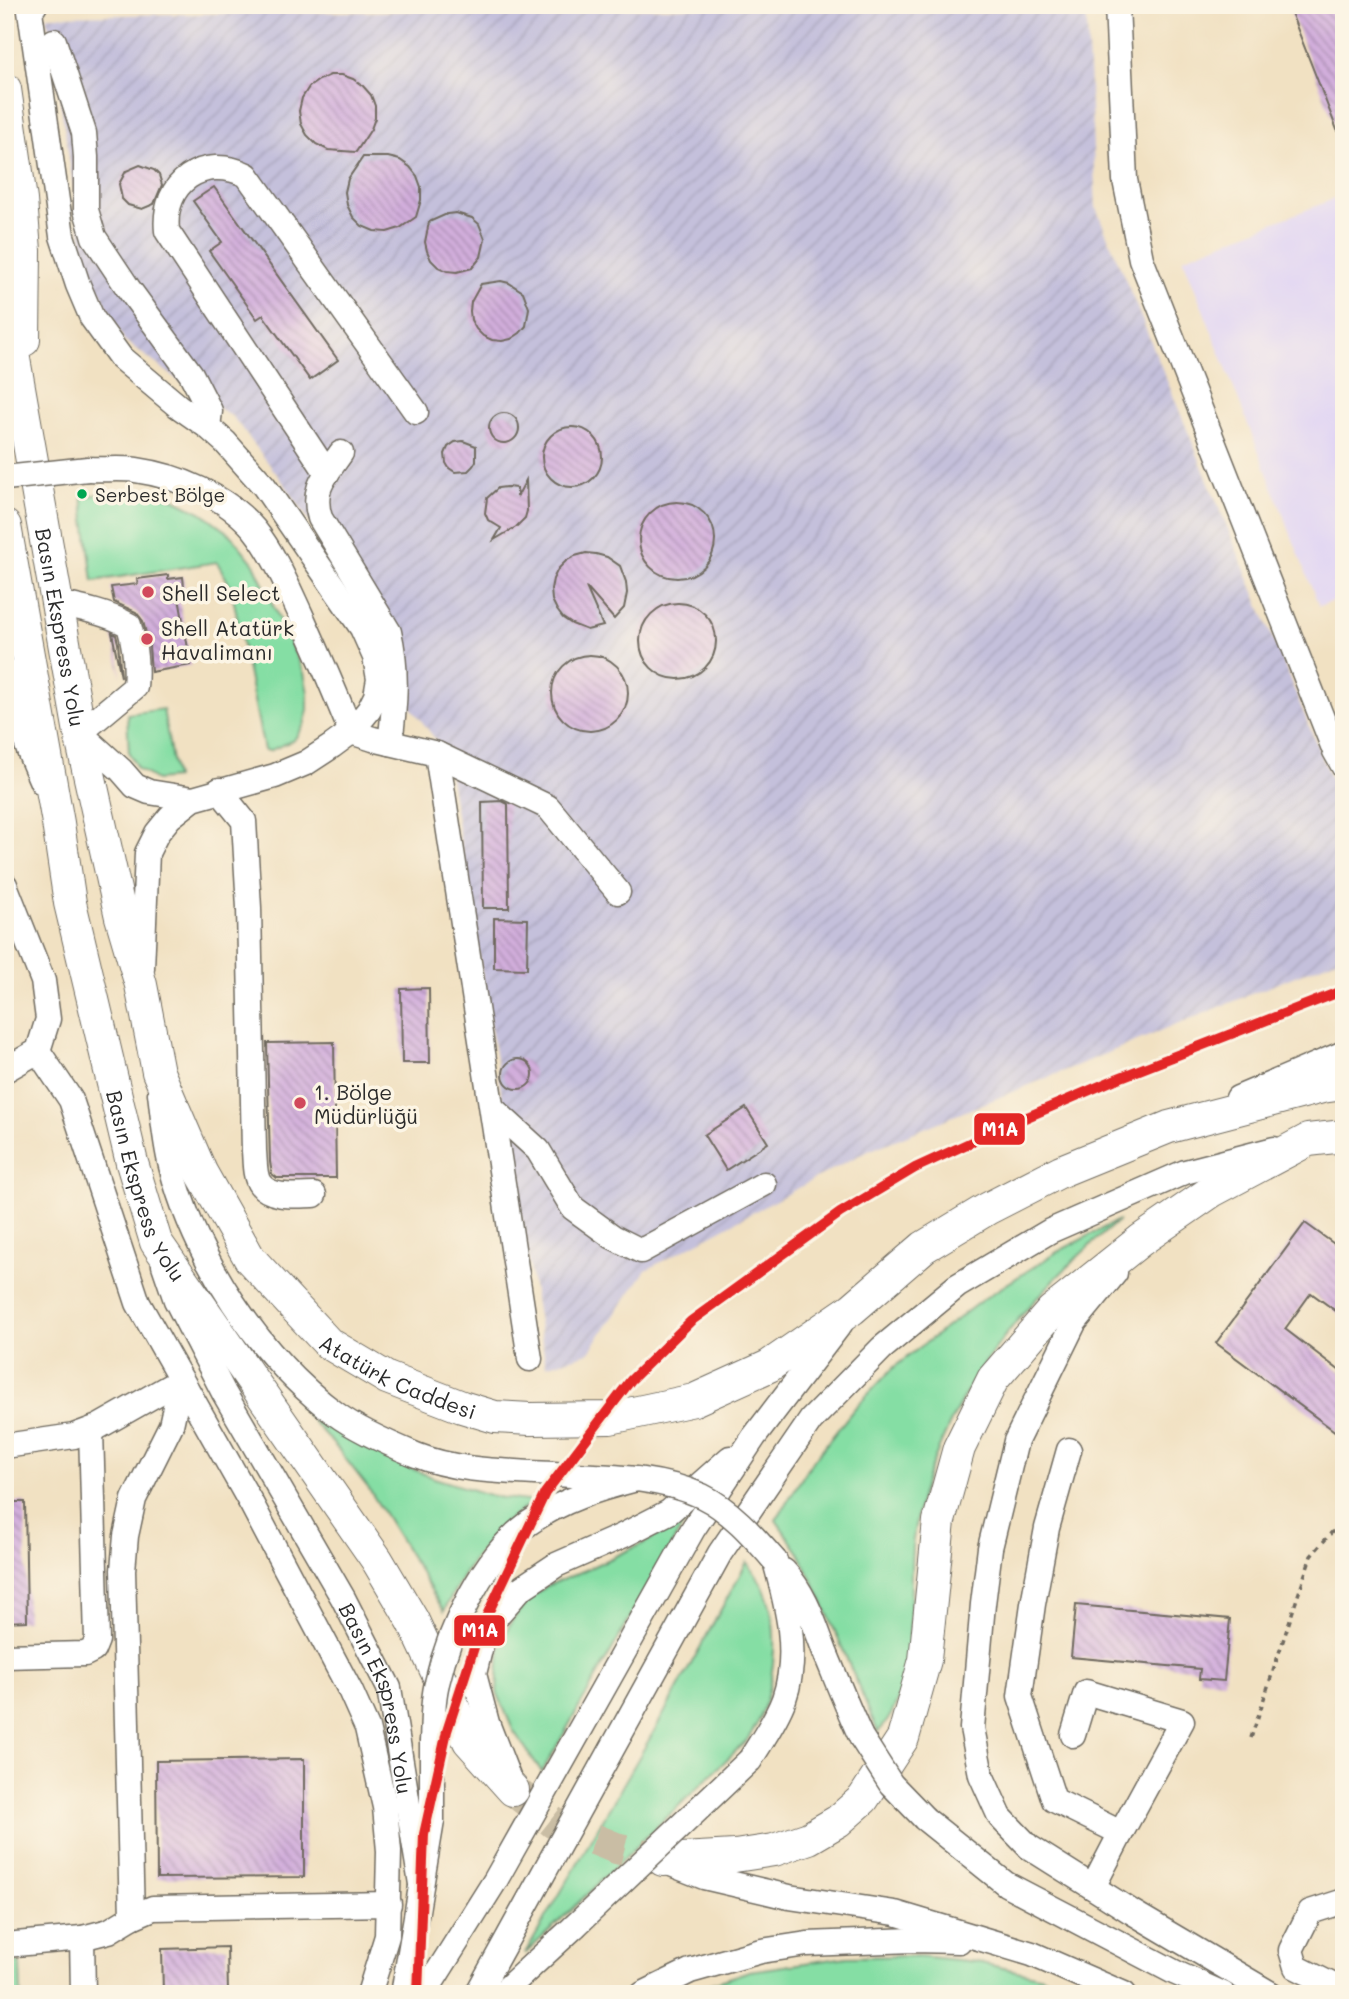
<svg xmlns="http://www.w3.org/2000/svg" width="1349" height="1999" viewBox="0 0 1349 1999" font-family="Mali,sans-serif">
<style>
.built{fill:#e0d4f4}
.industrial{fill:url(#industrial-furrows)}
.grass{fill:#85dea4;stroke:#588468;stroke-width:2}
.building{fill:url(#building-back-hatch)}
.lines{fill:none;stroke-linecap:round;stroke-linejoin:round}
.major-tunnel{stroke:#c9bda4;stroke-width:32;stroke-dasharray:32 16;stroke-linecap:butt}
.minor-casing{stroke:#706b60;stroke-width:27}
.major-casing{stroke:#706b60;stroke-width:34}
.path{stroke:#706b60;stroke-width:3.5;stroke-dasharray:5 5;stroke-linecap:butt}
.minor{stroke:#fff;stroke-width:24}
.major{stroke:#fff;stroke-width:32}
.minor-bridge-casing{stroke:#706b60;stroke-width:27;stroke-linecap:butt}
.minor-bridge{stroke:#fff;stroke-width:24}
.metro-1-casing{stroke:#fcf5e5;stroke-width:16}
.metro-1{stroke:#e32726;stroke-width:10}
.bus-dot{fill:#00a651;stroke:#fcf5e5;stroke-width:2.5}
.poi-dot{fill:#d1495b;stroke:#fcf5e5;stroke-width:2.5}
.labels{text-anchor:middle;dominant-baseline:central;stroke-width:7;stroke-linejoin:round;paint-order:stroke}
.bus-label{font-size:19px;fill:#2b2b2b;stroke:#fcf5e5;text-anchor:start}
.poi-label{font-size:21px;fill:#2b2b2b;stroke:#fcf5e5;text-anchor:start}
.street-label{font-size:21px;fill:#2b2b2b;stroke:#fcf5e5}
.line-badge{stroke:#fcf5e5;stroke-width:2.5}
.badge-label{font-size:19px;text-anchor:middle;font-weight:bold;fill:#fff}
</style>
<defs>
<pattern id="industrial-furrows" width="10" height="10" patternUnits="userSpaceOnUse" patternTransform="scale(1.75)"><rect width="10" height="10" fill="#c4c0db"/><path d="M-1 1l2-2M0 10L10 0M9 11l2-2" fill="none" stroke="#a9a5bc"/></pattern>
<pattern id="building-back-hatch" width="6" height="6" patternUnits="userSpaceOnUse" patternTransform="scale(1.75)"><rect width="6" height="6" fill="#d2aedc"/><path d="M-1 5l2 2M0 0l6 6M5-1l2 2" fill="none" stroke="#ab8eb3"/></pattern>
</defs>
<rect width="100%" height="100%" fill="#fcf5e5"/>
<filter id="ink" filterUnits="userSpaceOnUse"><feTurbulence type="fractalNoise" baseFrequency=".0143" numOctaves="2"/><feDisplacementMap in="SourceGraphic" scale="14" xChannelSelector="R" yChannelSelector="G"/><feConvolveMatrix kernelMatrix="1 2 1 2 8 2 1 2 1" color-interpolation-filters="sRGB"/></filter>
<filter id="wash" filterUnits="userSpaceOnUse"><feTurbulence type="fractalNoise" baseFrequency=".00686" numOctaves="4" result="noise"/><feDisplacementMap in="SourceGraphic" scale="28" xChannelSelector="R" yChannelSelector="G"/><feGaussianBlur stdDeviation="1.57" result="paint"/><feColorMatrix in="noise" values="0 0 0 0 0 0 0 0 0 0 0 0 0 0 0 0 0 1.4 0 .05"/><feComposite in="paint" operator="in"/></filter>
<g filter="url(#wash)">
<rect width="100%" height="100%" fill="#f1e1c2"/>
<polygon class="built" points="1344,195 1344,597 1319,606 1183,258"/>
<polygon class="industrial" points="903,5 1086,5 1096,208 1344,811 1344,956 861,1154 646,1270 588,1353 546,1366 446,753 391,681 379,626 286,486 233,417 186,386 124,340 85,261 47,16"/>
<g class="grass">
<polygon points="136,492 170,497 204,514 230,534 254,564 304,673 308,693 308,710 304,725 294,740 269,751 264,750 231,587 217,562 93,581 82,496"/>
<polygon points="163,709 175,778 156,780 137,768 129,753 127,714"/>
<path d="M1119,1220C1045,1283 980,1352 942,1441C933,1462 923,1484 919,1506C916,1520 913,1535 912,1548C908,1602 919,1691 878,1732L820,1596L799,1553L776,1520L810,1465L854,1409L893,1368L982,1300L1057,1252Z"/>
<path d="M298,1405L366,1448L431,1477L496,1497L535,1502C492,1525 465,1568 444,1611L369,1489L337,1448Z"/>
<polygon points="686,1520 542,1772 513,1730 497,1692 500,1646 510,1624 526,1602 547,1586 574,1575 644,1543"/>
<path d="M747,1562C752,1570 758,1577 762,1585C781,1622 775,1673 763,1710C760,1721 753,1730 747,1740L525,1954L661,1719Z"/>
<polygon points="918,1956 977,1962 1043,1977 1078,1994 681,1994 749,1971 847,1957"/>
<polygon points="5,1962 20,1963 21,1994 5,1994"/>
</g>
<g id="blocks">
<g class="building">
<polygon points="1288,5 1344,5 1344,144 1343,145"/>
<polygon points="330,75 342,75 353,79 363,86 371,95 375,106 375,118 371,129 356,152 328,150 316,144 307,135 301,124 299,111 302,98 309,87 319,80"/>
<polygon points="363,157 388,157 400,160 410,167 417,176 421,187 421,200 416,217 400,228 387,232 374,231 362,226 353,217 347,205 345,192 348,179"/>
<polygon points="140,165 154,170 159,175 162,185 154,204 142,209 128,205 122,199 119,184 126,171"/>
<polygon points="214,187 338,360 310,380 263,315 257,319 209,251 222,242 193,201"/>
<polygon points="456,213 472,218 479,224 485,239 481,257 472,268 457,272 447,271 438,267 431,260 427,251 425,242 429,222 447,214"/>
<polygon points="501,281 509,283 523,292 529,308 526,326 520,333 511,339 502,341 492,340 483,336 476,329 471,320 470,311 471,302 481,284"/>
<circle cx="504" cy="428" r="15"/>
<circle cx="572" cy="457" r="30"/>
<polygon points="463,441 476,446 476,461 473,466 468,471 455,472 449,468 446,463 445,454 448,447 455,442"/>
<polygon points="526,480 527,511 525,518 516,527 494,540 501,528 488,520 485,513 487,498 498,488 506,487 517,488 517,497"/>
<circle cx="677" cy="540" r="38"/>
<polygon points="586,553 596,554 607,557 620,566 626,582 627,593 624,608 614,619 586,587 603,626 587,630 572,624 563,618 557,610 552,600 551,589 553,579 558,569 566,561 575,556"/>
<polygon points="168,575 168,579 183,577 185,597 179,598 191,665 151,672 149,646 143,621 136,612 114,602 111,587 138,584 137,579"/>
<circle cx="678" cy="641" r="38"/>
<polygon points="112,633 116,635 118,643 121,677"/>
<circle cx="590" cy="693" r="38"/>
<polygon points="502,801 508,804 509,908 483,908 482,802"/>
<polygon points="494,918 528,919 527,969 494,968"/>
<polygon points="429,988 430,1063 402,1063 401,989"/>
<polygon points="334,1042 336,1178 277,1178 272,1174 270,1162 267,1043"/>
<circle cx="518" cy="1074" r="15"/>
<polygon points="746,1108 768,1143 726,1170 704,1135"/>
<polygon points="1305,1223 1344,1251 1344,1317 1311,1293 1285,1329 1344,1374 1344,1438 1216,1343"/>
<polygon points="5,1502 25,1502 27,1621 5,1622"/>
<polygon points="1076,1605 1230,1619 1224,1681 1199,1679 1200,1669 1071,1657"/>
<polygon points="304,1759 304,1877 157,1878 156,1761"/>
<polygon points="227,1947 228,1994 163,1994 162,1949"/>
</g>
</g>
</g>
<g filter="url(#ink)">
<use href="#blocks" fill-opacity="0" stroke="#706b60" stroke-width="2"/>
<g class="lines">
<polyline class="major-tunnel" points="513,1790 554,1823 616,1848 663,1860"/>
<defs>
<g id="minor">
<polyline points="35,5 30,11 62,236 78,285 92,318 121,358 178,406 208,427 225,442 264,486 362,628 375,657 379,679 376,696 369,710 351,732 332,746 306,763 275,776 193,799 170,817 157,833 147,853 142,968"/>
<polyline points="1117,5 1125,180 1141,259 1335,751 1344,767"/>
<polyline points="54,41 84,133 86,157 86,210 94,237 128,288 191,374 210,411 208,427"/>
<path d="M341,453C325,476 311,489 320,518L389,632C398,670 395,705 390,743"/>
<path d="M88,469C104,470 121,468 136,470C178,476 226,496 254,529C274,554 287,585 300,613C318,653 335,692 351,732L373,739L437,754L548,807L618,892"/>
<path d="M327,473L167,231C162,182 203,154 247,175L416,412"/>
<path d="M57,603C81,608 107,613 129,625C135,646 137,666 135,687L80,733L121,770L135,786L149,792L193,799"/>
<path d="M5,670C21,690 21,721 27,745C31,758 37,770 42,782"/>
<polyline points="437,754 530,1359"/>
<path d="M219,790L244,821L249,908L254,1151C255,1160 254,1176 260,1184C271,1199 299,1195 314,1195"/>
<polyline points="5,885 43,981 48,1019 38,1051 5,1070"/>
<polyline points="38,1051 71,1100 138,1303 251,1503 350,1690 367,1728 385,1807 389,1851 387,1936 369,1994"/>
<path d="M160,1093C163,1117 165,1143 171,1166C195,1259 259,1357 336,1414C356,1429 392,1445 416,1455C459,1472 506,1471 552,1474"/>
<polyline points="1238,1098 1344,1053"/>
<polyline points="493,1109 538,1150 573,1208 613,1237 641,1251 764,1184"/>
<path id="s1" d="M164,1265L176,1300L224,1393L343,1598L389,1688L421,1884"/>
<polyline points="1115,1273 1074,1323 1016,1441 990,1548 983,1604 972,1728 981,1775 1000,1817 1029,1847 1132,1912 1271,1994"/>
<polyline points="5,1446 74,1436 98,1427 181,1380"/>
<polyline points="1069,1450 1047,1528 1033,1604 1020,1696 1054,1800 1121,1833 1093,1887"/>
<path d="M784,1571C805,1593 814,1623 825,1652C837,1681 848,1709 861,1737"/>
<polyline points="5,1656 85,1654 93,1650 97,1640 91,1430"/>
<polyline points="1073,1735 1086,1692 1182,1721 1121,1833"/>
<path d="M750,1760C762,1740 776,1721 784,1699C800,1653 787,1605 775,1561"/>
<polyline points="508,1777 487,1723 474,1674 485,1629 520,1589 556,1565 622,1536 669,1512 730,1458"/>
<polyline points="925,1819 1006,1884 1176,1973 1223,1994"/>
<polyline points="666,1862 704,1877 789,1897 895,1913 1032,1954 1124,1994"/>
<polyline points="1344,1904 1341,1902 1310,1912 1291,1950 1296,1967 1344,1991"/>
<polyline points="132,1917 123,1570 126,1536 134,1499 171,1425 181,1380"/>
<polyline points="82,1938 83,1994"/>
<polyline points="5,1945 82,1938 109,1931 132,1917 153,1908 389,1904"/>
<polyline points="403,1994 432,1821 432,1742"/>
<polyline points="424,1994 495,1881 693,1529 754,1437 841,1323"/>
<polyline points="477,1994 720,1553 811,1420 882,1348 957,1286 1050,1231 1185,1172 1274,1149"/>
<polyline points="501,1994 575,1926"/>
<polyline points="643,1994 690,1971 761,1951 807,1944 913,1940 959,1941"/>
</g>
<g id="major">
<polyline points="5,89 21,200 25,251 24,340"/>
<path id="s2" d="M5,308L80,733L121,917L141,985L158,1072L201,1172L250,1259L328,1343L387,1378L462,1407L495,1417L530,1419L610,1418L694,1400L769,1366L852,1309L924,1247L987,1209L1061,1171L1169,1127L1322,1087L1344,1084"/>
<path id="s3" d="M5,526L58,823L70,903L132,1163L156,1242L377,1560L413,1621L469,1741L513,1790"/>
<polyline points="663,1860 735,1856 774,1850 809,1838 838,1821 863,1799 903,1738 925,1660 939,1521 959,1448 993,1379 1052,1311 1141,1240 1212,1191 1308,1140 1344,1136"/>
</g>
</defs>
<use href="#minor" class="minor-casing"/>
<use href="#major" class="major-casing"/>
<polyline class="path" points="1251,1738 1311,1556 1332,1532 1344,1526"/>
<use href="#minor" class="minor"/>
<use href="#major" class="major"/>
<defs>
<g id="minor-bridge">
<polyline points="5,478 88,469"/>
<path d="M552,1474C601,1477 656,1475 702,1496C731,1510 754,1537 775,1561"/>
<polyline points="861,1737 891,1784 925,1819"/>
<path d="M432,1742C433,1723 432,1702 437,1683C449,1630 483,1556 529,1523C562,1500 598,1489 637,1479"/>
<polyline points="575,1926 750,1760"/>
</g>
</defs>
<use href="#minor-bridge" class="minor-bridge-casing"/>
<use href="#minor-bridge" class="minor-bridge"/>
<defs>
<polyline id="metro-1" points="418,1994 424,1834 447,1731 479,1632 545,1493 631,1380 691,1321 840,1213 915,1168 1004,1127 1116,1079 1344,990"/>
</defs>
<use href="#metro-1" class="metro-1-casing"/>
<use href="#metro-1" class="metro-1"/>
</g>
</g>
<circle class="bus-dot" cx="82" cy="494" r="6"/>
<g class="poi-dot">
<circle cx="148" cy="592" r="7"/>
<circle cx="147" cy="639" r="7"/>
<circle cx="300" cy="1103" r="7"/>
</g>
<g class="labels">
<g class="bus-label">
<text x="95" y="494">Serbest Bölge</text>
</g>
<g class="poi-label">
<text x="162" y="592">Shell Select</text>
<text x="161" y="627">Shell Atatürk<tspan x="161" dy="24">Havalimanı</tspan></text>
<text x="314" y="1091">1. Bölge<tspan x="314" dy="24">Müdürlüğü</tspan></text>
</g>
<g class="street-label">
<text stroke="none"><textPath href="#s2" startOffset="324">Basın Ekspress Yolu</textPath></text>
<text stroke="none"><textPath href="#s3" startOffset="676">Basın Ekspress Yolu</textPath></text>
<text stroke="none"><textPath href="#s2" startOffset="1181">Atatürk Caddesi</textPath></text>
<text stroke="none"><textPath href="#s1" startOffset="486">Basın Ekspress Yolu</textPath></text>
</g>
</g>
<g class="line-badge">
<rect x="973" y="1112" width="53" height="34" rx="7" fill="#e32726"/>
<rect x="453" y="1614" width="53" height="33" rx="7" fill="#e32726"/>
</g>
<g class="badge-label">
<text x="1000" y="1136">M1A</text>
<text x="480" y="1637">M1A</text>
</g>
<rect width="1349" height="1999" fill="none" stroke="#fcf5e5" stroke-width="28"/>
</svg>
